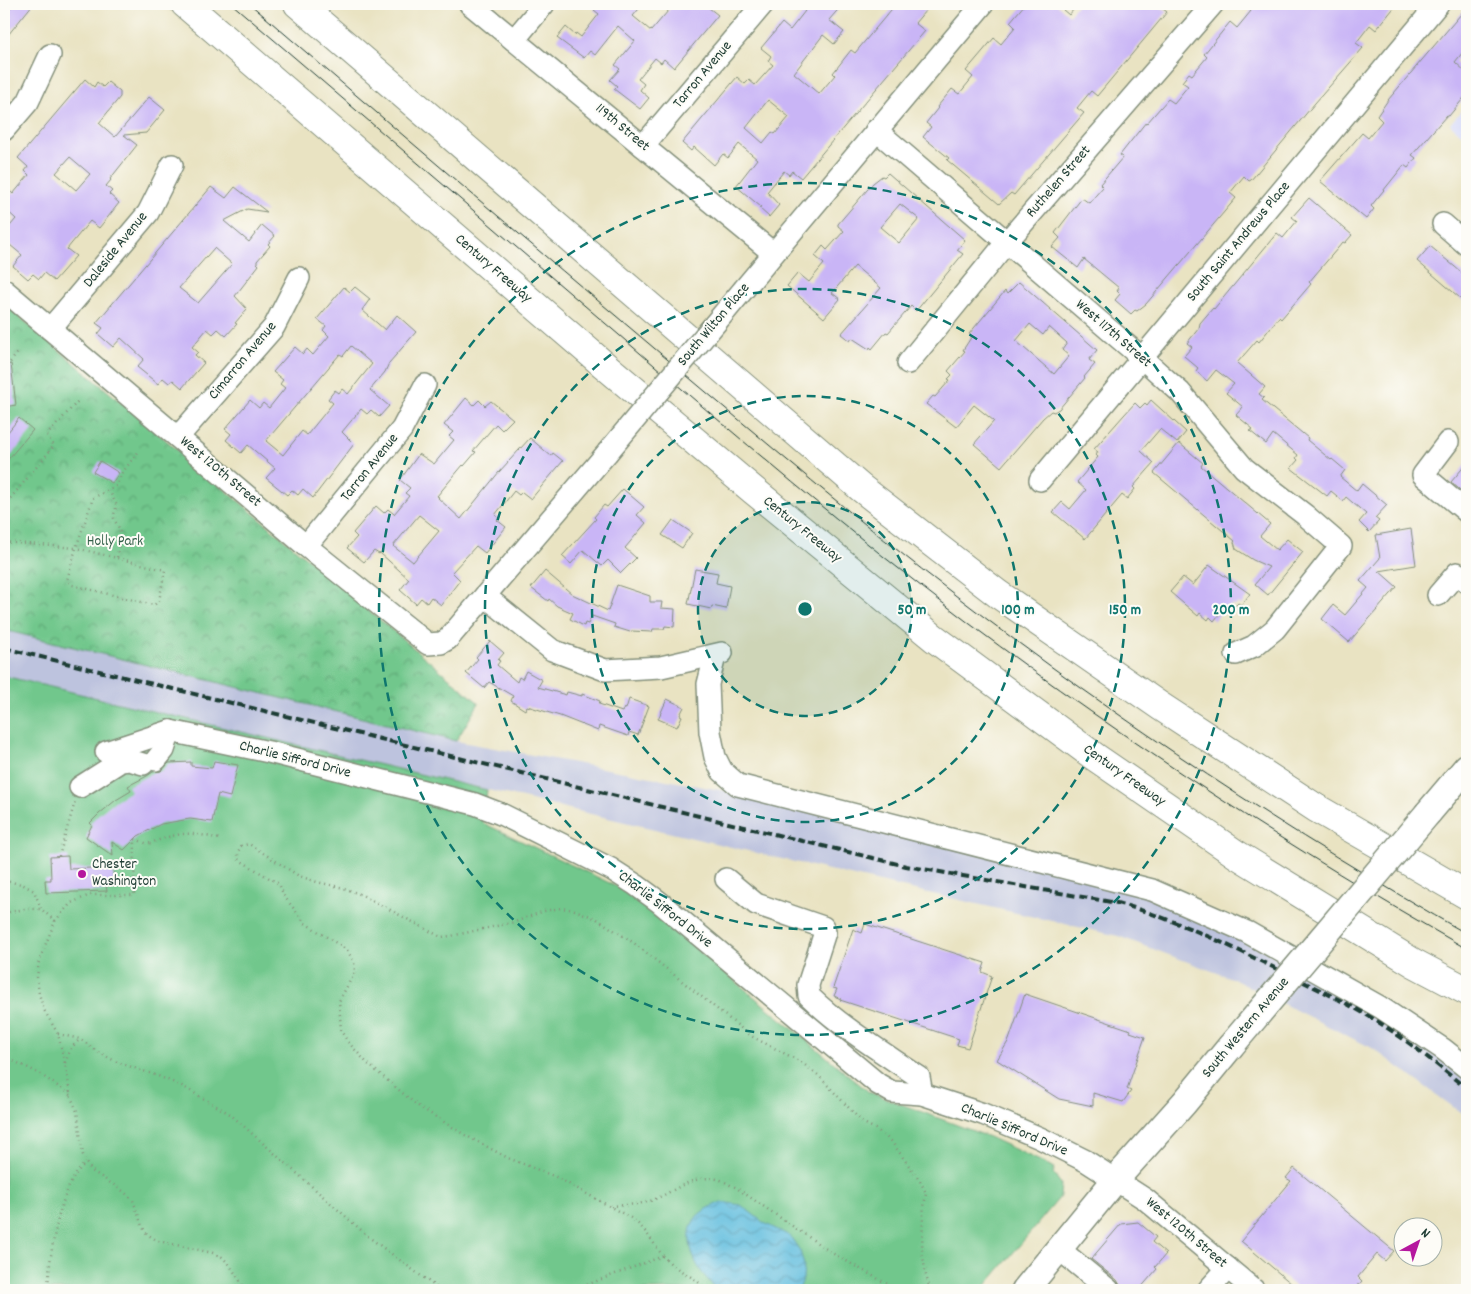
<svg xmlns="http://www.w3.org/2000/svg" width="1471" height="1294" viewBox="0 0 1471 1294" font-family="Dekko,sans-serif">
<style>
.built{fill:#d4d8f9}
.railway{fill:#bdc3de}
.grass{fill:#71c78c;stroke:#488260}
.park{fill:url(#park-crowns);stroke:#488260}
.water{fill:url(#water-waves);stroke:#407d89}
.building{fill:#c9b5f6;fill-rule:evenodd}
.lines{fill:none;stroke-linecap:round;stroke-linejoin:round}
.minor-casing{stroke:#84907b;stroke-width:24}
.major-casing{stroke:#84907b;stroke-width:29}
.highway-casing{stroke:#84907b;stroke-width:30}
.path{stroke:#84907b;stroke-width:2.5;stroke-dasharray:1 4;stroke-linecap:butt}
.minor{stroke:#fff;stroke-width:21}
.major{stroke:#fff;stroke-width:26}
.highway{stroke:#fff;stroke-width:28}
.tram{stroke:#1f3d34;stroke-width:1}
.rail{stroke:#1f3d34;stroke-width:4;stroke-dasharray:8 4;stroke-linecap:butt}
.minor-bridge-casing{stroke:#84907b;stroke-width:24;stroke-linecap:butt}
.major-bridge-casing{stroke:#84907b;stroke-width:29;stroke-linecap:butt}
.minor-bridge{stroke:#fff;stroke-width:21}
.major-bridge{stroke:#fff;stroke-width:26}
.ring{fill:none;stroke:#0f766e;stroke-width:2.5;stroke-dasharray:9 6}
.poi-dot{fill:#b5179e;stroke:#fdfcf7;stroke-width:2}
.labels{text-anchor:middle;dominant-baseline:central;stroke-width:4;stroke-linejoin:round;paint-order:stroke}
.street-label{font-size:15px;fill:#1f3d34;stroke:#fdfcf7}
.park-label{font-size:15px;fill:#34604a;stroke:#fdfcf7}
.poi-label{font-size:15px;fill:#1f3d34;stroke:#fdfcf7;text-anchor:start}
.centre{fill:#0f766e;stroke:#fdfcf7;stroke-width:2.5}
.ring-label{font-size:15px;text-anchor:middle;font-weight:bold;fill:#0f766e;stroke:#fdfcf7;stroke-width:4;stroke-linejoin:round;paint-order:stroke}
</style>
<defs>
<pattern id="park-crowns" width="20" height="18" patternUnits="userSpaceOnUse" patternTransform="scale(1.25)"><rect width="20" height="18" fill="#71c78c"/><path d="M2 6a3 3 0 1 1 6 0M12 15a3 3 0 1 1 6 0" fill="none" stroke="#5ca373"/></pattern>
<pattern id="water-waves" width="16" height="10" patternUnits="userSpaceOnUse" patternTransform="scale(1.25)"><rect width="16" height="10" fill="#60bdde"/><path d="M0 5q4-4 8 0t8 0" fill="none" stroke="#4f9bb5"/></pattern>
</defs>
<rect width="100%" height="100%" fill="#fdfcf7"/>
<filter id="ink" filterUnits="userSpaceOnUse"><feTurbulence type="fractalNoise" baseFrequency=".02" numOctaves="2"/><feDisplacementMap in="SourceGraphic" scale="10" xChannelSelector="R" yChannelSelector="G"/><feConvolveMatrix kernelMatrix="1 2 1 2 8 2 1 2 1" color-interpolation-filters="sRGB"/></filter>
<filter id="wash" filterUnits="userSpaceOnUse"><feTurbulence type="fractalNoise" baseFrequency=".0096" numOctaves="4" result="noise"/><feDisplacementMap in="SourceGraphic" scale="20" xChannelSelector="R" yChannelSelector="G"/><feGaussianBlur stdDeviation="1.12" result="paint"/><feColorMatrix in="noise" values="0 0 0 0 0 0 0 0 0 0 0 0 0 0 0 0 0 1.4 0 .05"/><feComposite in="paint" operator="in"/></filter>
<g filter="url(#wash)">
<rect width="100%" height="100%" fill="#e9e3c2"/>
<polygon class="built" points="1467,104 1467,139 1450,124"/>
<polygon class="railway" points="4,630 456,741 731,792 1152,890 1467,1059 1467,1117 1372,1048 1231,978 1118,936 867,879 4,676"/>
<polygon class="grass" points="4,676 487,790 483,823 616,886 659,918 869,1092 989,1137 1055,1168 1053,1173 1061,1184 1060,1197 982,1290 4,1290"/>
<polygon class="park" points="4,304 479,703 456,741 4,630"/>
<path class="water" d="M721,1202L741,1205L764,1223L790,1236L800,1251L804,1265L803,1279L799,1290H716C711,1282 703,1276 699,1268C691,1255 685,1233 695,1219C700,1211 713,1206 721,1202Z"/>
<g id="blocks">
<g class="building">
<polygon points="14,4 33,4 4,40 4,13 5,14"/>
<polygon points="599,4 643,4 633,16 651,31 674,4 704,4 718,15 674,68 664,59 661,63 655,58 638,79 644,84 640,90 649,98 640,109 614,89 617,86 610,80 620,69 615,65 635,41 618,26 595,55 590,51 584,58 557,38 566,27 575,35 576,33 581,37 599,14 594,10"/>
<path d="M797,4H843L829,20L844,32L834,44L823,35L794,73L819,94L835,75L833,73L851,50L855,53L896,4H931L915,23L925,31L801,178L792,171L789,175L784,171L767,192L779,205L769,217L759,208L761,207L736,186L757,159L739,144L728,158L723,154L714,165L694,147L691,151L682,143L737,77L745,84L749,80L755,85L773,65L768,61L771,56L761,48L782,23L790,30L805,11ZM768,100L789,117L775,134L772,132L763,143L746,128Z"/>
<polygon points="1025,4 1056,4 1069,15 1078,4 1157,4 1167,12 1097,96 1091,91 1077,108 1084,113 1014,195 1011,193 999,204 947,160 949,158 923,137 931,127 926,123 938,108 937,107 952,89 959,94 973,77 966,71 994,38 1001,44 1015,27 1010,22"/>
<polygon points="1243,4 1397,4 1376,30 1370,25 1356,43 1363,48 1315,103 1251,180 1249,181 1244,176 1230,193 1236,198 1146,304 1137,311 1135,310 1131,314 1115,300 1120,294 1117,291 1119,288 1084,259 1078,268 1052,247 1060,238 1055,233 1082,198 1089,203 1103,187 1100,184 1123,157 1120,155 1146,122 1147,123 1168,99 1174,103 1188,86 1182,82 1189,73 1192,75 1207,57 1204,54 1230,22 1237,28 1251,11"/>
<polygon points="1467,7 1467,47 1455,62 1467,73 1467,94 1449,116 1447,115 1412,155 1416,158 1408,168 1404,165 1371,206 1374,209 1366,219 1320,181 1362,133 1368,138 1382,121 1377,116 1388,100"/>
<path d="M85,79L94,87L97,82L103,87L108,82L120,92V97L99,123L115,137L149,97L165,110L146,133L124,135L137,145L110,179L111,180L106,186L112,191L109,194L119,203L108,217L99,228L90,221L67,249L76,256L54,281L44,273L39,279L33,274L28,279L13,266L22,255L4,240V233L16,219L4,208V186L13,194L29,175L25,171L28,167L18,158ZM70,157L90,174L76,190L56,173Z"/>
<path d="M888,173L965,240L957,250L963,254L916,311L911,306L888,333L886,332L872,349L870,347L869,349L852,338L850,341L841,334L881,288L855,266L832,293L840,299L824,318L787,286L798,273L809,282L824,264L815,256L823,246L827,250L844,231L838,226V224L873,183L882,176L884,177ZM900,204L919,219L899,243L880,227Z"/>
<path d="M211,187L226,198L235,187L267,212L247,209L224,221L249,242L262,225L275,236L268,244L270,246L257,261V263L259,265L235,296L247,309L235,323L237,324L226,336L218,329L213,334L207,329L192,347L198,352L195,355L204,363L182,388L173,380L169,383L163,378L158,384L137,367L144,359L121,338L113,347L98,334L103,328L96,323ZM214,248L232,264L198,303L179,288Z"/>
<polygon points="1309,198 1352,235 1345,243 1343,242 1309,282 1311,284 1281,319 1279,317 1259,342 1257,340 1237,363 1265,387 1259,394 1264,398 1262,400 1308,438 1307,440 1331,460 1332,459 1345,470 1340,477 1357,491 1362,484 1387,505 1375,518 1379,521 1369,532 1359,522 1366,514 1346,497 1343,501 1331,491 1327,496 1291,468 1298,460 1296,458 1298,455 1273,434 1266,444 1250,431 1253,429 1236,415 1243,407 1226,393 1234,384 1216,370 1207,381 1196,371 1198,368 1184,356 1192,347 1187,343 1199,328 1200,323 1213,308 1214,309 1277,233 1283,238 1297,221 1292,217"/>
<polygon points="1430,246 1467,277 1467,304 1417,261"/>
<path d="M1019,282L1097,350L1089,360L1095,364L1084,377L1085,378L1059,409L1054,412L1051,411L1043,418L1001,467L974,444L994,421L974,405L956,427L926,404L933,396L935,397L950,380L948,379L952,375L948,371L965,351L963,350L972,336L969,334L1005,291L1007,294ZM1030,324L1043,335L1049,327L1067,343L1062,350L1069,356L1054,374L1016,341Z"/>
<path d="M344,287L350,292L355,287L370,299L362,310L385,330L397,315L416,332L389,363L385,372L370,390L389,406L379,417L371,410L367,414L361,409L342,432L354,444L313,498L303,489L298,495L292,490L287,495L266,478L275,468L248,445L241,453L226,440L231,434L225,429L250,400L259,408L263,403L269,408L285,388L280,384L283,380L273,372L295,347L303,354L307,349L313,355L329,336L323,330L326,326L317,319ZM351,346L372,364L348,394L342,389L339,393L335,390L328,399L333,403L307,435L302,431L283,455L266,441L340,354L343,356Z"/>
<polygon points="11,364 16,405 4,407 4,365"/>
<path d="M466,398L474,405L479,400L485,406L491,401L513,419L502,430L496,424L473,451L476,452L464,466L463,465L437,496L439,497L438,498L461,519L499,472L530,438L551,456L553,453L563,461L531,499L522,492L519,495L514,491L495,515L499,518L497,520L506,527L485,553L476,546L452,572L460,580L441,605L431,597L427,603L421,598L416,604L400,590L409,579L380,553L379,554L374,551L364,562L347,548L357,537L353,533L376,506L384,513L388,509L394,514L409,496L405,493L410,488L400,480L419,454L434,464L454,440L449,436L453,432L444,425ZM419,515L439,531L413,562L393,546Z"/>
<polygon points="1151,400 1186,432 1177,443 1160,429 1141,451 1154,463 1133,487 1135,489 1127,499 1122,495 1085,539 1053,512 1062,502 1070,509 1086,490 1077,482 1098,457 1096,455 1098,452 1094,449 1124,415 1135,403 1140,408 1145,403 1147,405"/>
<polygon points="19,418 33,430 4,464 4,437"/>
<polygon points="1179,443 1203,463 1201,466 1270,524 1260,536 1277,550 1287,539 1303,552 1268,595 1255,584 1269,567 1253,560 1236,549 1234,542 1235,541 1154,473"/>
<polygon points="100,461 119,473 112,483 93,472"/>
<polygon points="1467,463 1467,496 1451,482"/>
<polygon points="623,489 644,507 637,515 646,523 625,548 636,558 621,573 608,560 602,566 583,550 571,564 562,556 596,519 594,517 604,505 607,507"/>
<polygon points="673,520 692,533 682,548 662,535"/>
<polygon points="1411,529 1416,565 1379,571 1397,587 1349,642 1322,619 1333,605 1345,615 1368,588 1360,581 1380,558 1376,535"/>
<polygon points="1209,565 1250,594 1241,605 1238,603 1235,606 1232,604 1229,608 1226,606 1214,621 1210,617 1208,620 1200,613 1198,616 1170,592 1183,577 1193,585"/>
<polygon points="695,569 718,573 716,583 730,586 726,609 712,606 711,609 688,604"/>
<polygon points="545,571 572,594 608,611 617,585 650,596 650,602 662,602 661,608 675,609 674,627 665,626 664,629 653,629 652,632 631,631 630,632 614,627 615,624 592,616 588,624 585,623 584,626 570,619 573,613 557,606 549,599 548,601 531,588"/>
<polygon points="490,641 504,653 498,660 500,661 497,665 517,682 519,677 522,679 526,671 542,680 538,687 566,695 567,692 582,696 582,694 600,701 599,704 622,712 624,708 626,709 629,699 649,706 638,735 629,732 628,736 599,726 598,731 560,716 527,706 525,710 511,701 513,696 489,682 484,688 466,673 478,659 476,657"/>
<polygon points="667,699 684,707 680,715 682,716 677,727 658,719"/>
<polygon points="214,761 238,765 230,797 218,794 212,822 190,819 161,824 138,836 124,850 112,842 113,856 86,837 92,825 90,823 99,814 116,800 131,791 128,786 147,776 153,772 161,771 169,763 191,762 191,766 212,768"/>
<polygon points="68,856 69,869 113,867 114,885 106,886 107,891 46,893 45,880 51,880 50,857"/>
<polygon points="865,924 985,963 982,972 992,976 968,1048 957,1045 959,1039 840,1000 841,999 834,996 837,989 833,988 853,929 862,933"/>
<polygon points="1025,994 1131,1030 1130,1032 1145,1037 1127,1089 1131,1091 1123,1102 1093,1093 1093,1106 1059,1099 997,1060 1009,1040"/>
<polygon points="1294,1168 1394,1251 1385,1261 1377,1254 1358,1277 1362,1281 1354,1290 1299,1290 1241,1241 1291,1181 1286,1178"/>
<polygon points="1138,1222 1156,1237 1152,1242 1166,1254 1155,1267 1157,1269 1139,1290 1121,1290 1120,1285 1117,1280 1091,1259 1121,1224"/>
</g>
</g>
</g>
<g filter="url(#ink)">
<use href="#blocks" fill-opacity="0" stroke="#84907b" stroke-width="1"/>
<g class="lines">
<defs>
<g id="minor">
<polyline points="470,4 773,253"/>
<polyline points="514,40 544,4"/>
<polyline points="4,130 28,102 50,55"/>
<polyline points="876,130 1142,358 1180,392 1244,468 1305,515 1341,546 1275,629 1254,646 1236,654"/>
<polyline points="643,146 763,4"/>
<polyline points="1443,224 1467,245"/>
<polyline points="744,289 983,4"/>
<polyline points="4,290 306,546 428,644 441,643 448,639 607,453"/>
<polyline points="50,329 148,213 172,165"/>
<polyline points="908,363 1006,243 1213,4"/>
<polyline points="178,437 274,327 299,278"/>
<polyline points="1448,442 1423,475 1467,512"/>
<polyline points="1040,480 1438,4"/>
<polyline points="306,546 402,429 425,385"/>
<polyline points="1438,595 1457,573 1467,582"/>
<polyline points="485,596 552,650 605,670 661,667 722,653"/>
<polyline points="715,656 708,684 710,732 715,757 722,771 738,785 1152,890 1247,932 1380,1007 1443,1049 1467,1068"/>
<polyline points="170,731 269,752 475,804 501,814 611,869 636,885 658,901 878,1084 892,1092 922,1094 983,1114 1040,1138 1086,1161 1145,1199 1254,1290"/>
<polyline points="106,752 170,731"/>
<polyline points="156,760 164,750 170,731"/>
<polyline points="80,787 121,761 129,760 143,764"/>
<path d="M726,879L756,904L823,927L825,932L808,985L809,996C842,1028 881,1051 919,1077L922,1094"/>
<polyline points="1059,1249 1109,1290"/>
<polyline points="1208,1290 1228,1268"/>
</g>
<g id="major">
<polyline points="1428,813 1467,767"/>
<polyline points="1025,1290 1116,1179 1184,1103 1230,1047"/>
</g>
<g id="highway">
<polyline points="185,4 603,364 753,490 934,638 1095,757 1236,854 1414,963 1467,991"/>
<polyline points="298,4 861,488 998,594 1160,706 1316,808 1467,895"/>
</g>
</defs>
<use href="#minor" class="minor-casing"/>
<use href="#major" class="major-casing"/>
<use href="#highway" class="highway-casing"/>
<g class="path">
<polyline points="4,370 19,351"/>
<path d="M109,490L117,506C109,523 119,521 120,533C120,541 118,550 117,558L76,548L67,580L72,585L154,605L159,601L165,570L117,558"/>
<polyline points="4,506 54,446 47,435 78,401"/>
<polyline points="4,542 76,548 93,498 116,486 122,473 139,451"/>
<polyline points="59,856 75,802"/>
<polyline points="4,881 22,884 34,891 41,908"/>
<polyline points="4,913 25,909 41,909 55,921 39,961 37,977 39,994 44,1010 58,1034 67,1073 70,1095 77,1111 83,1155 86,1163 92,1171 123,1191 133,1200 142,1226 147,1234 158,1241 213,1253 222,1257 229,1264 246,1290"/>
<path d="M55,921L71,903L90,895H134L135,839L148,844C180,832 187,831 220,839"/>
<polyline points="58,1034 80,1039 98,1052 117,1062 158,1076 182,1086 230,1114 370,1238 440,1290"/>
<path d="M4,1058C30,1066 48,1079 70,1095"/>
<polyline points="65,1063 71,1048 80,1039"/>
<path d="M611,1206C623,1205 635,1205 647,1202C671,1195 690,1174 717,1179C723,1180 729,1185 735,1187L832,1253L898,1290"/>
<path d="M48,1290C49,1257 59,1184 86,1163"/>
<polyline points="573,1290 663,1256"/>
<path d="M706,1290C696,1277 681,1273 669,1262C654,1248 650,1232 631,1218L556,1177L508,1158L465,1135L418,1106L368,1064L348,1042L341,1031L339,1001L355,972L354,962L347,950L305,923L284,896L279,884L238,859V852L241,846L249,844L299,876L317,882L344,888L362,895L441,937L451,936L515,922L544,911L561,908L575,910L597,919L634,943L751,1036L801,1062L818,1075L862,1122L877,1130L891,1141L920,1181L926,1193L923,1214L922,1251L926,1275L930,1290"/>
</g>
<use href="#minor" class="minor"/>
<use href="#major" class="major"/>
<use href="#highway" class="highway"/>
<g class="tram">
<path d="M232,4C361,114 490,225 619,335C734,434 849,532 970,624C1128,743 1295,851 1467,949"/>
<path d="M250,4C388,123 527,241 667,359C763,440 859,522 959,598C1120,721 1291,834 1467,934"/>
</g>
<path class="rail" d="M4,648L906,866L1117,903C1176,919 1230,946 1285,973C1318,989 1352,1005 1383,1025C1412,1044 1440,1067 1467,1089"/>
<defs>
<polyline id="minor-bridge" points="607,453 744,289"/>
<polyline id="major-bridge" points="1230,1047 1428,813"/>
</defs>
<use href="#minor-bridge" class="minor-bridge-casing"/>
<use href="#major-bridge" class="major-bridge-casing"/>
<use href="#minor-bridge" class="minor-bridge"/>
<use href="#major-bridge" class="major-bridge"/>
</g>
</g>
<circle cx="805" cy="609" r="107" fill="#0f766e" fill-opacity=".12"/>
<g class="ring">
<circle cx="805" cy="609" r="107"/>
<circle cx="805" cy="609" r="213"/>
<circle cx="805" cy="609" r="320"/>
<circle cx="805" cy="609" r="426"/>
</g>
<circle class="poi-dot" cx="82" cy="874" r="5"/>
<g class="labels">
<g class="street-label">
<text transform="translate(703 75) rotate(-50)">Tarron Avenue</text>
<text transform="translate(622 128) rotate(40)">119th Street</text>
<text transform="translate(1059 182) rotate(-49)">Ruthelen Street</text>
<text transform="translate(1239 242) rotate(-50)">South Saint Andrews Place</text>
<text transform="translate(116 250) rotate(-51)">Daleside Avenue</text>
<text transform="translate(493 269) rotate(41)">Century Freeway</text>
<text transform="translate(714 325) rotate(-50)">South Wilton Place</text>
<text transform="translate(1113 334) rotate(41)">West 117th Street</text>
<text transform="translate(243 361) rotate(-50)">Cimarron Avenue</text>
<text transform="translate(370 468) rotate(-51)">Tarron Avenue</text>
<text transform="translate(220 472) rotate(40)">West 120th Street</text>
<text transform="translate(802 530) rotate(39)">Century Freeway</text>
<text transform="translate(295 760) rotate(14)">Charlie Sifford Drive</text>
<text transform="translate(1124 776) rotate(35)">Century Freeway</text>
<text transform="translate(665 910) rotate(38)">Charlie Sifford Drive</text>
<text transform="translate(1246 1028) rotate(-50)">South Western Avenue</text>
<text transform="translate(1014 1130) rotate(23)">Charlie Sifford Drive</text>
<text transform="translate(1186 1233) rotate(40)">West 120th Street</text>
</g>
<g class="park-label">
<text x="115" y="542">Holly Park</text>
</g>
<g class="poi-label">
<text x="92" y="865">Chester<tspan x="92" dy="17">Washington</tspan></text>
</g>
</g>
<circle cx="805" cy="609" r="8" class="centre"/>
<g class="ring-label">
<text x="912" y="614">50 m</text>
<text x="1018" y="614">100 m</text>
<text x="1125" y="614">150 m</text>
<text x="1231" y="614">200 m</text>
</g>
<rect width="1471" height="1294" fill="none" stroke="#fdfcf7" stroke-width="20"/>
<g transform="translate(1418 1242) rotate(40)"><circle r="24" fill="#fdfcf7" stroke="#a4b0a9"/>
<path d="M0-4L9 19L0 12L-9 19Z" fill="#b5179e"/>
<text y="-8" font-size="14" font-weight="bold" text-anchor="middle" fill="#1f3d34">N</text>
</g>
</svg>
